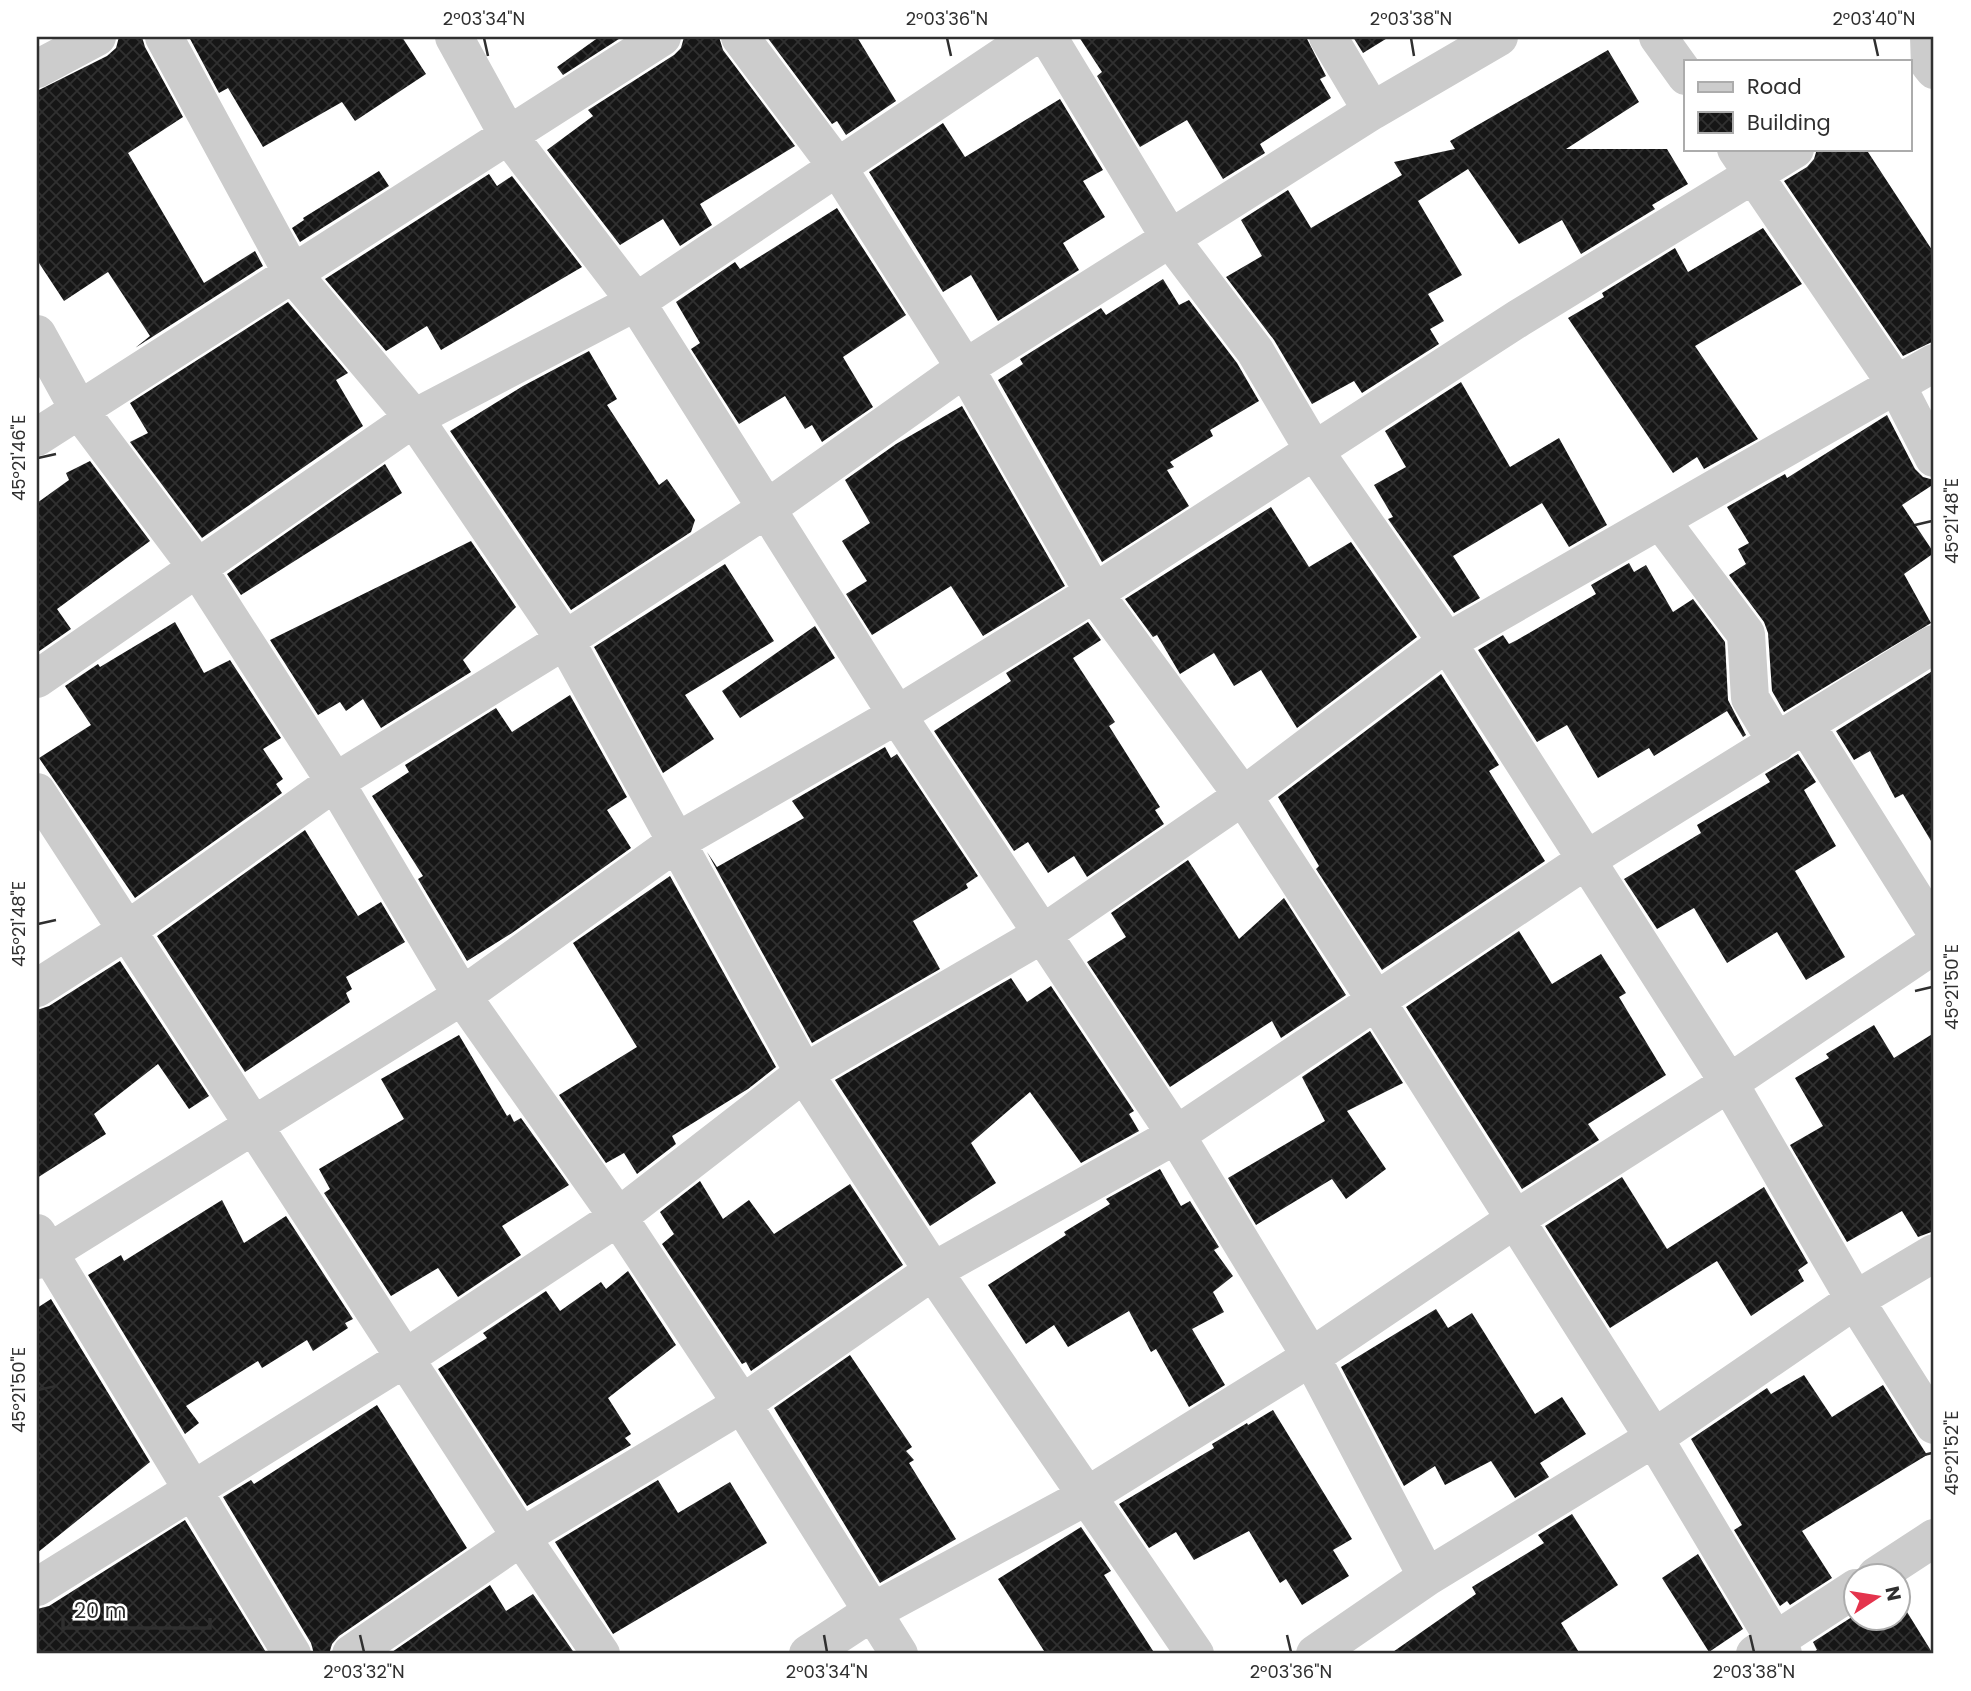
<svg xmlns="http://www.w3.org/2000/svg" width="1971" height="1691" viewBox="0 0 1971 1691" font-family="Poppins,sans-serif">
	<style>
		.building { fill: url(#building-cross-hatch) }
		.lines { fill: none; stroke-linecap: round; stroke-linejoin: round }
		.minor { stroke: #ccc; stroke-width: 38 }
		.ticks { fill: none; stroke: #2f2f2f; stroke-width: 2.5 }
		.neatline { fill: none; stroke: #2f2f2f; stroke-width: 2.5 }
		.ticks-label { font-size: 18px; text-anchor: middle; fill: #2f2f2f }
	</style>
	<defs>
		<pattern id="building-cross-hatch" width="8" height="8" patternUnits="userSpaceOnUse" patternTransform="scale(1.75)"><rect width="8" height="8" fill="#161616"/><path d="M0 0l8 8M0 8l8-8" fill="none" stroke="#303030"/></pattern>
	</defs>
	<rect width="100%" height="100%" fill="#fff"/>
	<path class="building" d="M 119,37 L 142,37 L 145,47 L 183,117 L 128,153 L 204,283 L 255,251 L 263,266 L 135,348 L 150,336 L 108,272 L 64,301 L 37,260 L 37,91 L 107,56 L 116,48 Z
		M 189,37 L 402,37 L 426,74 L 355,121 L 342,102 L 263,147 L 228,88 L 219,93 Z
		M 599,37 L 622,37 L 563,75 L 557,67 Z
		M 684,37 L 719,37 L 723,50 L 795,146 L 700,204 L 712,225 L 680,246 L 663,219 L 620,245 L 547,150 L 593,116 L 588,110 L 674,55 L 681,48 Z
		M 767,37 L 857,37 L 896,101 L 846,135 L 837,121 L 832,124 Z
		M 1079,37 L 1306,37 L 1326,76 L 1320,79 L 1331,98 L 1260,144 L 1265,153 L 1223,179 L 1187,120 L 1140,147 L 1097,76 L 1102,72 Z
		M 1353,37 L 1389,37 L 1363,53 Z
		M 1608,50 L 1639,102 L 1566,149 L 1667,149 L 1688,184 L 1652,205 L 1655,209 L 1581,254 L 1562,220 L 1519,244 L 1468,169 L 1418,201 L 1462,275 L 1428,294 L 1444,321 L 1430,329 L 1439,344 L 1362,393 L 1354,381 L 1312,404 L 1274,340 L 1226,277 L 1262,256 L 1241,220 L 1288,190 L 1311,228 L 1402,175 L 1394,162 L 1455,149 L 1450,141 Z
		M 1060,99 L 1103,170 L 1083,181 L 1105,217 L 1063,243 L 1079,270 L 998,321 L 971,275 L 943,292 L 869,172 L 943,123 L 965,157 Z
		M 1817,149 L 1866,149 L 1934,253 L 1934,341 L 1903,356 L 1784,181 L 1807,167 L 1814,159 Z
		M 379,171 L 389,186 L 300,242 L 292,228 L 304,220 L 303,218 Z
		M 489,174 L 497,186 L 512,176 L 582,267 L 441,350 L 427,326 L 386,351 L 325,279 Z
		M 837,208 L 906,315 L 843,357 L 873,407 L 822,442 L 812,425 L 805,429 L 785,396 L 739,424 L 691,349 L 700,343 L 676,302 L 735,262 L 740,269 Z
		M 1763,228 L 1802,284 L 1695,346 L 1758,439 L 1704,469 L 1697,457 L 1673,473 L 1568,318 L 1604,297 L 1602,293 L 1675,248 L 1688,272 Z
		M 1163,279 L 1179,305 L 1189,300 L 1237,363 L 1259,401 L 1210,430 L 1213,436 L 1170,462 L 1174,467 L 1167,470 L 1189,506 L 1102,562 L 998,380 L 1023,364 L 1020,359 L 1101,308 L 1106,315 Z
		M 288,302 L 348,373 L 336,380 L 363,426 L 202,538 L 130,442 L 148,433 L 130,403 Z
		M 589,351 L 617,399 L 607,405 L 659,485 L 667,479 L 695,520 L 691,532 L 571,610 L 450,431 L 523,386 Z
		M 1461,382 L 1510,467 L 1559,438 L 1607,525 L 1569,547 L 1542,503 L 1453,556 L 1480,598 L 1454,613 L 1388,519 L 1393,517 L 1374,485 L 1406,467 L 1385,431 Z
		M 962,406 L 1065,586 L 983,636 L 951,586 L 872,635 L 846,594 L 867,581 L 842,541 L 870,523 L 845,480 L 896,444 Z
		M 1887,415 L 1915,469 L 1923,477 L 1934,480 L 1934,484 L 1902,505 L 1934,553 L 1904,574 L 1931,623 L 1784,712 L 1772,691 L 1768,633 L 1764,622 L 1729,575 L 1746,564 L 1738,549 L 1749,543 L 1727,507 L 1785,474 L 1787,478 Z
		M 90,461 L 150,541 L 57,609 L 71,629 L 38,652 L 37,503 L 69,480 L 66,473 Z
		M 385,464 L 402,493 L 241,595 L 227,574 Z
		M 1271,507 L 1309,567 L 1351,542 L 1417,637 L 1297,728 L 1261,670 L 1234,686 L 1214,653 L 1180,674 L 1157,635 L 1153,637 L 1125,599 Z
		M 471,541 L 516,607 L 463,660 L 471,672 L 381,728 L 363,699 L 346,711 L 340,702 L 318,715 L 270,640 Z
		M 1629,563 L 1634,572 L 1646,565 L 1673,612 L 1693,599 L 1725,642 L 1728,700 L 1746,735 L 1743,737 L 1727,711 L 1654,756 L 1649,748 L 1598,778 L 1567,725 L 1537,742 L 1478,650 L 1503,635 L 1509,644 L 1517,640 L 1596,594 L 1591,585 Z
		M 725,564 L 774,641 L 685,695 L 714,739 L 663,773 L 594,647 Z
		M 175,622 L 204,673 L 230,660 L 281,738 L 263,749 L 283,779 L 276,784 L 282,793 L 135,898 L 39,758 L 91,725 L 65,686 L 98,664 L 100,667 Z
		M 1088,622 L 1101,640 L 1073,658 L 1115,722 L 1109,726 L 1160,807 L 1155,810 L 1164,824 L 1087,877 L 1074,856 L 1048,873 L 1028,842 L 1014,851 L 934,731 L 1011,681 L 1006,673 Z
		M 815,626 L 835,658 L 740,718 L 722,691 Z
		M 1934,670 L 1934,846 L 1903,794 L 1895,798 L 1870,751 L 1854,760 L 1836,731 Z
		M 1441,674 L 1499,765 L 1489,771 L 1545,861 L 1382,970 L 1316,869 L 1319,866 L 1278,797 Z
		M 570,695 L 627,797 L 607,810 L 631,848 L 512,933 L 467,961 L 418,879 L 423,876 L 372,796 L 409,772 L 405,765 L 496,708 L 512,732 Z
		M 885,747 L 891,758 L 897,754 L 978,876 L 966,884 L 968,888 L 913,921 L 940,969 L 812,1043 L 707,852 L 717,867 L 804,818 L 792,801 Z
		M 1798,754 L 1816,782 L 1804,790 L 1836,846 L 1795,871 L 1845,957 L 1806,980 L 1777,932 L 1727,963 L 1694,908 L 1657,929 L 1624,879 L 1701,833 L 1697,825 L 1770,782 L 1765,774 Z
		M 305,830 L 358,916 L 381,902 L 405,942 L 346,977 L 352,989 L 346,993 L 350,1002 L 245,1072 L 157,936 Z
		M 1188,860 L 1239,939 L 1284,898 L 1346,995 L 1281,1038 L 1272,1021 L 1170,1087 L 1087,962 L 1126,937 L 1111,913 Z
		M 670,876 L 776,1067 L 748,1089 L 672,1136 L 676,1144 L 637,1174 L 624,1153 L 606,1163 L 559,1095 L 637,1047 L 573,943 Z
		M 1519,931 L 1552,984 L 1601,954 L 1626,993 L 1619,997 L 1666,1075 L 1588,1124 L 1599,1140 L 1522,1189 L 1406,1007 Z
		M 120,961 L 209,1096 L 189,1109 L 158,1064 L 94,1114 L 106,1134 L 37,1178 L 37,1010 L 49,1006 Z
		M 1011,978 L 1027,1002 L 1051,986 L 1134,1111 L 1129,1114 L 1139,1131 L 1081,1163 L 1030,1092 L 971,1143 L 996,1183 L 930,1226 L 835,1080 Z
		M 1874,1025 L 1894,1058 L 1934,1033 L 1934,1231 L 1918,1237 L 1902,1211 L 1847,1242 L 1790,1145 L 1823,1126 L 1795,1078 L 1829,1058 L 1826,1054 Z
		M 1370,1031 L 1403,1083 L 1347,1111 L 1386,1169 L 1346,1199 L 1332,1179 L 1256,1225 L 1228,1178 L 1325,1121 L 1302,1077 Z
		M 459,1035 L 507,1116 L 510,1114 L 514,1122 L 521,1118 L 569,1185 L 502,1226 L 521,1255 L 458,1297 L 438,1268 L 391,1296 L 324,1193 L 330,1189 L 319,1169 L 404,1119 L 381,1079 Z
		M 1160,1169 L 1181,1206 L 1190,1201 L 1219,1247 L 1214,1250 L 1233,1276 L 1213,1292 L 1224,1312 L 1192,1329 L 1225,1385 L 1189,1407 L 1156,1349 L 1151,1352 L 1129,1311 L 1068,1347 L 1054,1325 L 1026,1344 L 988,1285 L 1066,1235 L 1064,1232 L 1110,1204 L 1106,1199 Z
		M 1622,1177 L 1667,1249 L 1764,1187 L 1808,1263 L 1798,1270 L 1804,1281 L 1751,1316 L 1717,1261 L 1610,1328 L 1545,1226 Z
		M 700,1181 L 723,1219 L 749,1200 L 774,1234 L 850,1184 L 903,1265 L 751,1371 L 746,1362 L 742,1364 L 662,1244 L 674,1234 L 660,1212 Z
		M 222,1200 L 244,1243 L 286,1216 L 353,1319 L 345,1323 L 348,1328 L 313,1351 L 307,1340 L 262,1368 L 258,1361 L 186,1406 L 199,1423 L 185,1434 L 88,1275 L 121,1255 L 124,1261 Z
		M 628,1271 L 676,1345 L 608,1398 L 631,1434 L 625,1438 L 631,1445 L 527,1506 L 438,1369 L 487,1338 L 483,1333 L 546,1291 L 560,1311 L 601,1282 L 606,1289 Z
		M 51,1299 L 150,1462 L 37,1553 L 37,1308 Z
		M 1436,1309 L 1448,1328 L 1472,1313 L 1535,1414 L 1562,1397 L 1586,1434 L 1540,1463 L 1549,1477 L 1515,1498 L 1491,1461 L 1445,1485 L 1435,1466 L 1404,1486 L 1341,1367 Z
		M 850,1355 L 912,1447 L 906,1451 L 914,1460 L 909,1463 L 956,1539 L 880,1583 L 774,1408 Z
		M 1804,1375 L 1832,1417 L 1883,1385 L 1927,1455 L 1802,1531 L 1832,1578 L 1790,1605 L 1787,1601 L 1780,1606 L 1734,1530 L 1742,1525 L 1691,1439 L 1767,1388 L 1771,1394 Z
		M 377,1405 L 467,1548 L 339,1636 L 332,1644 L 329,1654 L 314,1654 L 311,1643 L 223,1497 L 251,1480 L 254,1484 Z
		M 1273,1410 L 1352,1539 L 1333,1550 L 1349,1576 L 1302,1605 L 1286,1579 L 1280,1583 L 1249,1531 L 1194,1560 L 1176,1532 L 1149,1548 L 1119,1504 L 1214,1448 L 1212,1444 L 1247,1423 L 1248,1425 Z
		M 658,1480 L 678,1513 L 730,1482 L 767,1543 L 613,1634 L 555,1542 Z
		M 1572,1514 L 1618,1585 L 1561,1623 L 1580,1654 L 1390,1654 L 1476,1594 L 1472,1587 L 1544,1543 L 1538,1535 Z
		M 185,1520 L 267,1654 L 37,1654 L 37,1609 L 49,1606 Z
		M 1081,1527 L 1111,1571 L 1104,1575 L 1155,1654 L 1046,1654 L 998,1579 Z
		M 1698,1554 L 1743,1629 L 1709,1652 L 1662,1578 Z
		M 490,1585 L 506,1611 L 533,1594 L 575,1654 L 389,1654 Z
		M 1899,1599 L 1933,1654 L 1811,1654 L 1817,1650 L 1813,1642 L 1855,1615 L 1861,1623 L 1870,1618 L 1898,1618 Z"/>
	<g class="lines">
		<path class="minor" d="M 164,37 L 292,273 L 414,418 L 565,640 L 804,1073 L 933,1271 L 1195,1654
			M 454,37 L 508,135 L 636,302 L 897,715 L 1176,1135 L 1311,1357 L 1427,1577
			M 740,37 L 836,165 L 965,368 L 1094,593 L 1243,796 L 1377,1002 L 1654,1438 L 1783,1654
			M 1048,37 L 1171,240 L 1255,351 L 1313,449 L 1447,642 L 1729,1083 L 1855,1300 L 1934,1425
			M 1328,37 L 1372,111
			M 1658,37 L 1686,76
			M 1929,37 L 1930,65 L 1934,70
			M 37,69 L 97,37
			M 1736,149 L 1896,384 L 1934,458
			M 37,334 L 79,410 L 196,566 L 335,782 L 462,996 L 618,1217 L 742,1404 L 899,1654
			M 37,437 L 662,37
			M 1661,521 L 1746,634 L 1750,698 L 1777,743
			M 37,679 L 414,418 L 636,302 L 1032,37
			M 1806,725 L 1934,929
			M 37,792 L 521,1537 L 601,1654
			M 37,988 L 126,931 L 335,782 L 565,640 L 769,507 L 965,368 L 1372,111 L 1499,37
			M 37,1233 L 292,1654
			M 37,1260 L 462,996 L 678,841 L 897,715 L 1094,593 L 1519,318 L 1795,149
			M 1876,1576 L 1934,1538
			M 37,1587 L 405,1358 L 618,1217 L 804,1073 L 1041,935 L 1243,796 L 1447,642 L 1934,363
			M 351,1654 L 521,1537 L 742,1404 L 933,1271 L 1176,1135 L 1586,860 L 1934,644
			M 808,1654 L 872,1612 L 1087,1496 L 1311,1357 L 1514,1220 L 1729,1083 L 1934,945
			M 1315,1654 L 1427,1577 L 1654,1438 L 1855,1300 L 1934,1253
			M 1755,1654 L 1856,1588"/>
	</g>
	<path class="ticks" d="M 484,38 L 488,56M 947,38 L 951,56M 1411,38 L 1414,56M 1874,38 L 1878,56M 38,458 L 56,454M 1915,525 L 1932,521M 38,924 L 56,920M 1915,991 L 1932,987M 38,1390 L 56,1386M 1915,1457 L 1932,1453M 360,1635 L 364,1652M 824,1635 L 827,1652M 1287,1635 L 1291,1652M 1750,1635 L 1754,1652"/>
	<rect width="1971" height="1691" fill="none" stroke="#ffffff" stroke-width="77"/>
	<rect x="1684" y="60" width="228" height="91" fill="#ffffff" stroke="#acacac" stroke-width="2"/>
	<rect x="1698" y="82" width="35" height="10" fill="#cccccc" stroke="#acacac" stroke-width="2"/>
	<text x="1747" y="94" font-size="21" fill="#2f2f2f">Road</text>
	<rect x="1698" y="112" width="35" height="21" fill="url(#building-cross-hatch)" stroke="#acacac" stroke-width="2"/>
	<text x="1747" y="130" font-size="21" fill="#2f2f2f">Building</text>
	<g transform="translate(1877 1597) rotate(78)"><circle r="33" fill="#ffffff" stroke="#acacac" stroke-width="2"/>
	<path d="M0-5L12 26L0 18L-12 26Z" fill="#e4344d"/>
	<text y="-10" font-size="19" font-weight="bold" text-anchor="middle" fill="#2f2f2f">N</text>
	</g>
	<path d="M63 1618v10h147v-10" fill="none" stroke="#2f2f2f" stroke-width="3.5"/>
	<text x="74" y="1618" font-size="21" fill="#2f2f2f" stroke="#ffffff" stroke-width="5" paint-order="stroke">20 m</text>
	<rect x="38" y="38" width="1894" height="1614" class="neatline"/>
	<g class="ticks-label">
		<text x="484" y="25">2°03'34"N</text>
		<text x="947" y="25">2°03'36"N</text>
		<text x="1411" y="25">2°03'38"N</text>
		<text x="1874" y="25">2°03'40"N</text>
		<text transform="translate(19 458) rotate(-90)" y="6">45°21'46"E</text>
		<text transform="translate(1952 521) rotate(-90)" y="6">45°21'48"E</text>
		<text transform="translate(19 924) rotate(-90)" y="6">45°21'48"E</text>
		<text transform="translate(1952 987) rotate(-90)" y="6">45°21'50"E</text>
		<text transform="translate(19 1390) rotate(-90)" y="6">45°21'50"E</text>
		<text transform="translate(1952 1453) rotate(-90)" y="6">45°21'52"E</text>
		<text x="364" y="1678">2°03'32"N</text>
		<text x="827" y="1678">2°03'34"N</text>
		<text x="1291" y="1678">2°03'36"N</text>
		<text x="1754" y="1678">2°03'38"N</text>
	</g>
</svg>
